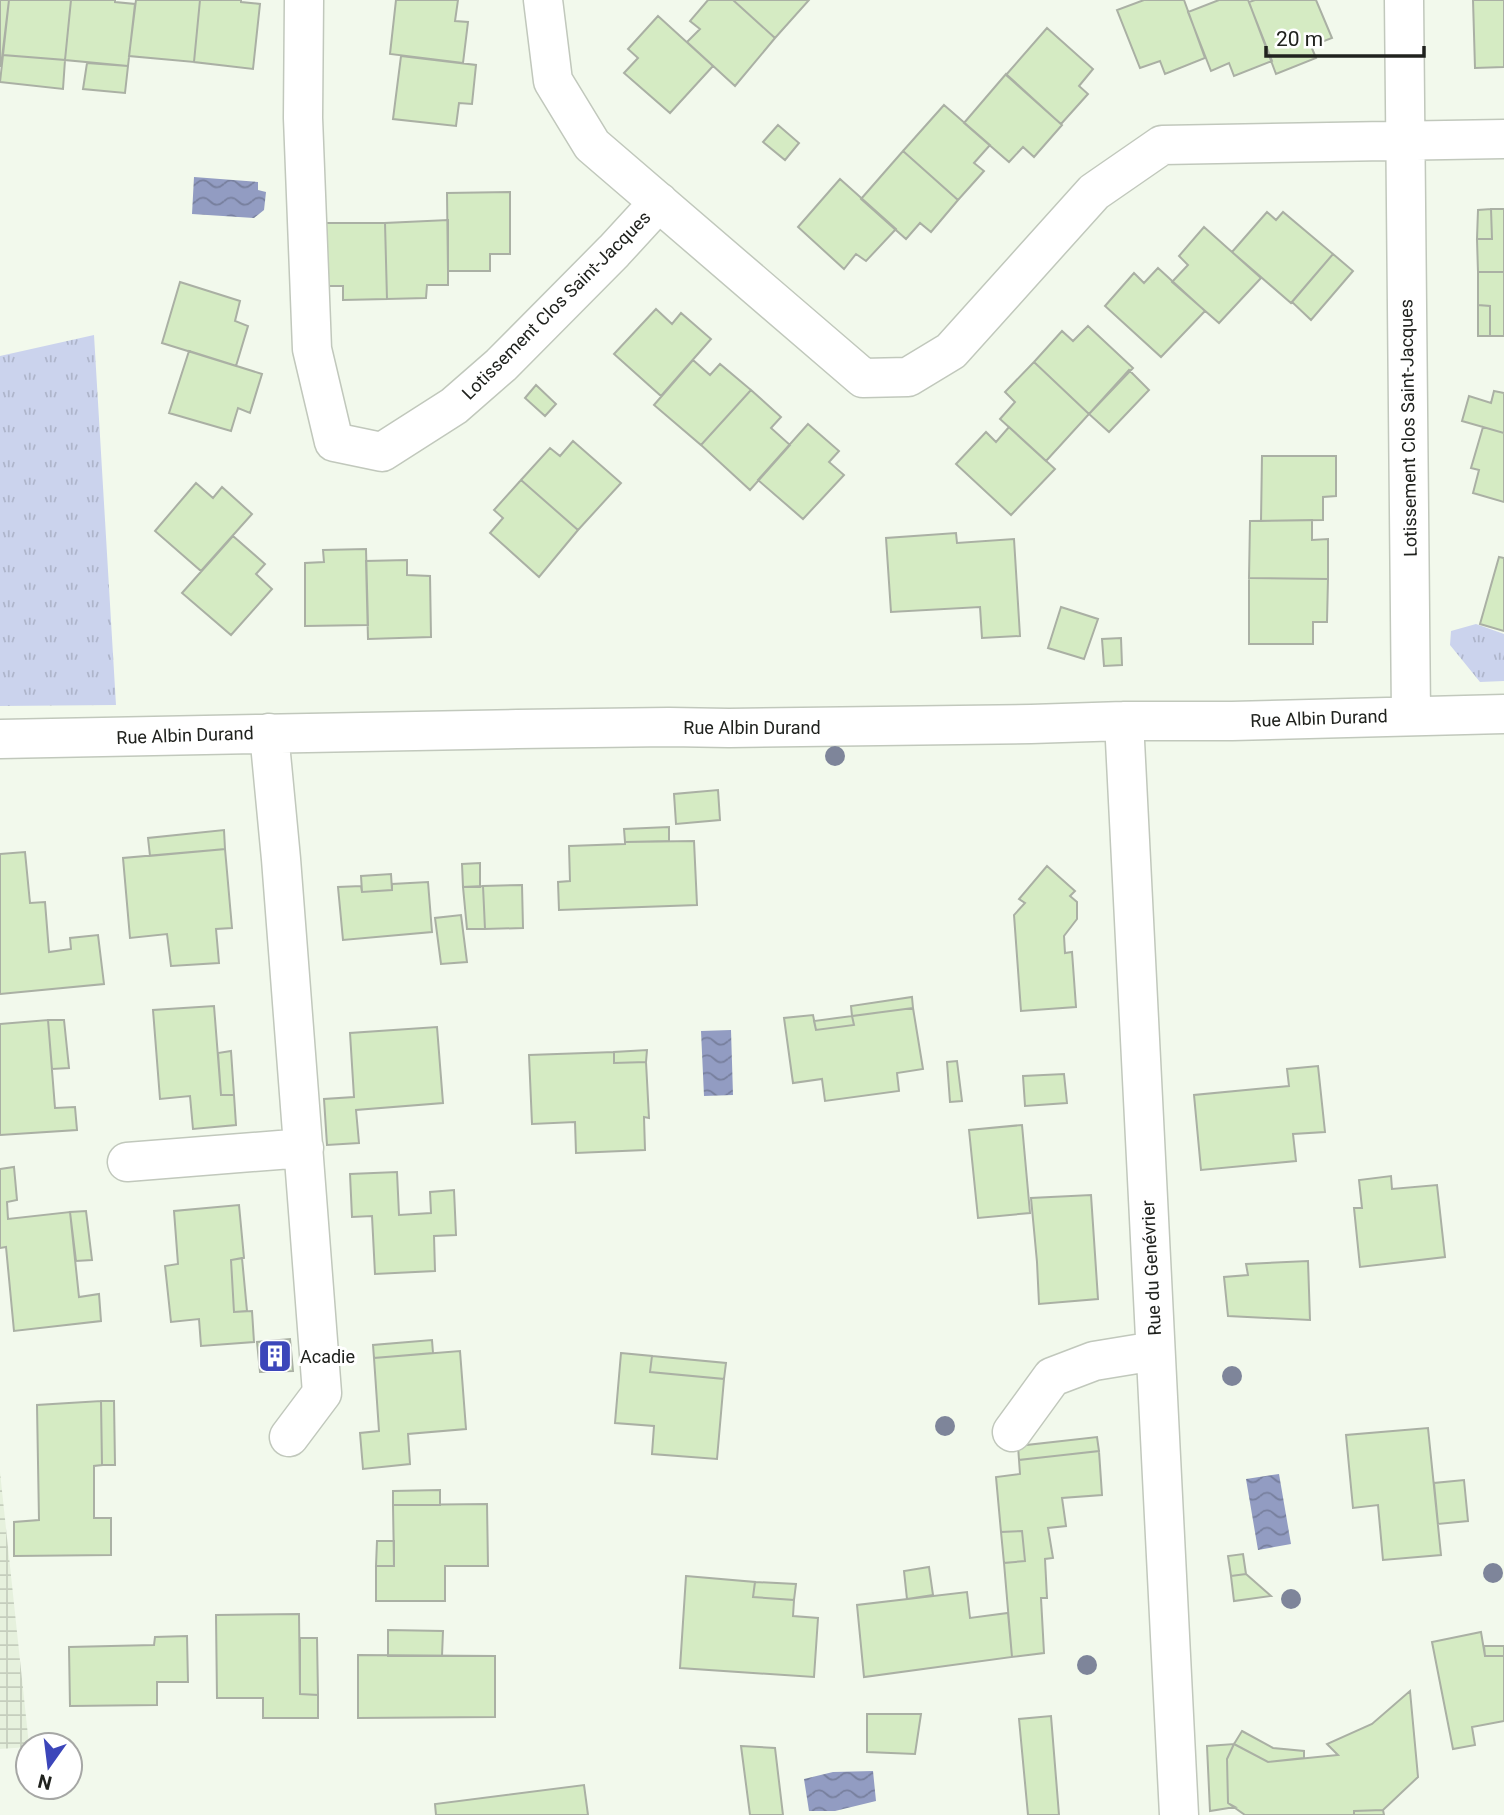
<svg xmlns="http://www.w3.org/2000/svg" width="1504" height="1815" viewBox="0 0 1504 1815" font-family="Roboto,sans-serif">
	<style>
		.industrial { fill: url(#industrial-grid) }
		.grass { fill: url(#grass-tufts) }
		.water { fill: url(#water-waves) }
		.building { fill: #d5ebc3; stroke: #aab0a4; stroke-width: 2 }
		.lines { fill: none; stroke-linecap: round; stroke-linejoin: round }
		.minor-casing { stroke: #c1c8bc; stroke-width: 41 }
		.minor { stroke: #fff; stroke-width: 38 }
		.tree { fill: #7e859a }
		.labels { text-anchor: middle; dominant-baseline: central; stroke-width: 6; stroke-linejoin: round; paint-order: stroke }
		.street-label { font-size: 18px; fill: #20221e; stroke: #fff }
		.poi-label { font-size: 18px; fill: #20221e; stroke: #fff; text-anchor: start }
	</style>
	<defs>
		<pattern id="industrial-grid" width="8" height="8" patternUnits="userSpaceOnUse" patternTransform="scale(1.75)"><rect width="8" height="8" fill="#e6f1dd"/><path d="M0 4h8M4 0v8" fill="none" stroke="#c5cebd"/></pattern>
		<pattern id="grass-tufts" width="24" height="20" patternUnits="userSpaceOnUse" patternTransform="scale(1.75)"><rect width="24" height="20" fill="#cbd3ed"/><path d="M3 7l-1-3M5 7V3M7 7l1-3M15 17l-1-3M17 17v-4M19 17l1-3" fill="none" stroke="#aeb5cb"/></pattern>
		<pattern id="water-waves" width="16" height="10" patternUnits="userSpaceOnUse" patternTransform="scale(1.75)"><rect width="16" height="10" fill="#929cc2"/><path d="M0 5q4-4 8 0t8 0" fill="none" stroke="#777f9d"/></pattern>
	</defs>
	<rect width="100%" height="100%" fill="#f2f9ec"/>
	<path class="industrial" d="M 0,1472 L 29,1745 L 28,1747 L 0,1749 Z"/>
	<path class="grass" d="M 94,335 L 116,705 L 0,706 L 0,356 Z
		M 1476,624 L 1504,634 L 1504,681 L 1480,682 L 1450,645 L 1451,631 Z"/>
	<path class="water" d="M 194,177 L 258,182 L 258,190 L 266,192 L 264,210 L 254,218 L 192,214 Z
		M 731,1030 L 733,1095 L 704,1096 L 701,1031 Z
		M 1279,1474 L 1291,1544 L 1258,1550 L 1246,1479 Z
		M 873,1771 L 876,1801 L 835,1811 L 809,1811 L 804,1779 L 833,1772 Z"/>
	<path class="building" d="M 0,0 L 9,0 L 1,66 L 0,66 Z
		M 9,0 L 71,0 L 65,60 L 3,55 Z
		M 71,0 L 115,0 L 115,2 L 135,4 L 128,66 L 65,60 Z
		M 136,0 L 200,0 L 194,62 L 129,56 Z
		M 200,0 L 241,0 L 241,2 L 260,4 L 253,69 L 194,62 Z
		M 396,0 L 458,0 L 455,21 L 468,22 L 463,63 L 390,54 Z
		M 708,0 L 733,0 L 775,38 L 735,86 L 687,42 L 700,29 L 690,21 Z
		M 733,0 L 809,0 L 775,38 Z
		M 1144,0 L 1184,0 L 1205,58 L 1165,74 L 1160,61 L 1140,68 L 1117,10 Z
		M 1219,0 L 1248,0 L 1272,61 L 1234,76 L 1229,63 L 1211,71 L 1188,12 Z
		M 1255,0 L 1316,0 L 1332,38 L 1311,46 L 1316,58 L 1276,74 L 1249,2 Z
		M 1473,0 L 1504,0 L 1504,67 L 1475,68 Z
		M 658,16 L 713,66 L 670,113 L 624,73 L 638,58 L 628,49 Z
		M 1047,28 L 1093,69 L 1079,86 L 1088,94 L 1061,124 L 1006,75 Z
		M 3,55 L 65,60 L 63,89 L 0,82 Z
		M 401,56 L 476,65 L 472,104 L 459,103 L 456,126 L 393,119 Z
		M 87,63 L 128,66 L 125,93 L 83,89 Z
		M 1006,74 L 1062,125 L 1034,157 L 1023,147 L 1009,162 L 964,123 Z
		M 944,105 L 990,145 L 974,163 L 984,171 L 958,200 L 903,151 Z
		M 778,125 L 799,143 L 785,160 L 763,142 Z
		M 903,151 L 958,200 L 931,232 L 920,223 L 906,239 L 861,199 Z
		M 840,179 L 896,229 L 866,261 L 856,254 L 844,269 L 798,227 Z
		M 510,192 L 510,254 L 490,254 L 490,271 L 448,271 L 447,193 Z
		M 1491,209 L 1492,239 L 1477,239 L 1478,210 Z
		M 1491,209 L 1504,209 L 1504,272 L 1478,272 L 1477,239 L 1492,239 Z
		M 1267,212 L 1276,220 L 1283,212 L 1333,254 L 1291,303 L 1232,252 Z
		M 448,220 L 448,285 L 427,285 L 426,298 L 387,299 L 385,223 Z
		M 322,223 L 385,223 L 387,299 L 343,300 L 343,286 L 323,286 Z
		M 1204,227 L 1261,278 L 1219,323 L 1172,282 L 1188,265 L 1179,256 Z
		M 1333,254 L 1353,271 L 1311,320 L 1292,302 Z
		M 1158,268 L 1205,311 L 1161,357 L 1105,306 L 1134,273 L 1144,283 Z
		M 1478,272 L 1504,272 L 1504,336 L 1490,336 L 1490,306 L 1478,305 Z
		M 180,282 L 240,301 L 235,321 L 248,326 L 236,366 L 162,343 Z
		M 1478,305 L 1490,306 L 1490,336 L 1478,336 Z
		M 656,309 L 672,324 L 681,313 L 711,339 L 661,396 L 614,354 Z
		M 1088,326 L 1133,368 L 1089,414 L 1034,362 L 1062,331 L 1073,341 Z
		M 189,351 L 262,374 L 250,413 L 238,408 L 231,431 L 169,413 Z
		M 693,360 L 710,375 L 720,364 L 751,390 L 701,445 L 654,405 Z
		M 1034,362 L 1089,414 L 1046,461 L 1000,419 L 1015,402 L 1005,392 Z
		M 1129,370 L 1149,390 L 1109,432 L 1089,414 Z
		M 536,385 L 556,404 L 545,416 L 525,398 Z
		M 751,390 L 781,417 L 771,428 L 790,445 L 750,490 L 701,445 Z
		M 1494,391 L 1504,393 L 1504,433 L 1462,421 L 1469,396 L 1491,403 Z
		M 808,424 L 839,451 L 829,462 L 844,475 L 803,519 L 758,480 Z
		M 1009,427 L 1055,469 L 1011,515 L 956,464 L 986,432 L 996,442 Z
		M 1483,427 L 1504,433 L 1504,502 L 1473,493 L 1479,470 L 1471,468 Z
		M 573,441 L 621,483 L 578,530 L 521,480 L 550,448 L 560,456 Z
		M 1262,456 L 1336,456 L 1336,496 L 1323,497 L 1323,520 L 1261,521 Z
		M 521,480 L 578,530 L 539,577 L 490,533 L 503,518 L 494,510 Z
		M 196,483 L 213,498 L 222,487 L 252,514 L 201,571 L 155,531 Z
		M 1312,520 L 1312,540 L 1328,539 L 1328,579 L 1249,578 L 1250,521 Z
		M 956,533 L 957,543 L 1014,539 L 1020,636 L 982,638 L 980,607 L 891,612 L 886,538 Z
		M 233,536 L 265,564 L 256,574 L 272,589 L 231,635 L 182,593 Z
		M 366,549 L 368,625 L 305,626 L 305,563 L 324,562 L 323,550 Z
		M 1499,557 L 1504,558 L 1504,631 L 1480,624 Z
		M 407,560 L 407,575 L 430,576 L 431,637 L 368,639 L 366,561 Z
		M 1249,578 L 1328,579 L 1327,622 L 1313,622 L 1313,644 L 1249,644 Z
		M 1061,607 L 1098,619 L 1084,659 L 1048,648 Z
		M 1121,638 L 1122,665 L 1104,666 L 1102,639 Z
		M 718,790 L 720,820 L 676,824 L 674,794 Z
		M 669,827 L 669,841 L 625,842 L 624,829 Z
		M 224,830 L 225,849 L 150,856 L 148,838 Z
		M 694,841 L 697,905 L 559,910 L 558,882 L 570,881 L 569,846 L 625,844 L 625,842 Z
		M 225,849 L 232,928 L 216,929 L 219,963 L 171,966 L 167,934 L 130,938 L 123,858 Z
		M 25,852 L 30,903 L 45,902 L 49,952 L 71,949 L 70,938 L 98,935 L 104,984 L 0,994 L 0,854 Z
		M 480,863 L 480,887 L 463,887 L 462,864 Z
		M 1047,866 L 1075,891 L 1070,896 L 1077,902 L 1077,919 L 1064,936 L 1065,953 L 1072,952 L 1076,1007 L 1021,1011 L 1014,915 L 1025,903 L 1019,899 Z
		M 391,874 L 392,890 L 362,892 L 361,876 Z
		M 428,882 L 432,932 L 343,940 L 338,887 L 361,886 L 362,892 L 392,890 L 392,884 Z
		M 522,885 L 523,928 L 485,929 L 483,886 Z
		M 483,886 L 485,929 L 467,929 L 463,887 Z
		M 461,915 L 467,962 L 441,964 L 435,918 Z
		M 912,997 L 913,1008 L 852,1016 L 851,1006 Z
		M 214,1006 L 221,1095 L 234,1095 L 236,1125 L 193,1129 L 190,1096 L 160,1099 L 153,1010 Z
		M 913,1008 L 923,1069 L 897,1073 L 899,1091 L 825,1101 L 822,1079 L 793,1083 L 784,1018 L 813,1015 L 816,1030 L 854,1025 L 852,1016 Z
		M 852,1016 L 854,1025 L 816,1030 L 814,1021 Z
		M 48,1020 L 64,1020 L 69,1068 L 52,1069 Z
		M 48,1020 L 55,1108 L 75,1107 L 77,1130 L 0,1135 L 0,1024 Z
		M 437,1027 L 443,1103 L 356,1110 L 359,1143 L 327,1145 L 324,1099 L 354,1097 L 350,1033 Z
		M 647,1050 L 646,1062 L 614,1063 L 614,1052 Z
		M 231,1051 L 234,1095 L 221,1095 L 218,1053 Z
		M 614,1052 L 614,1063 L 646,1062 L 649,1118 L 644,1117 L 645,1150 L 576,1153 L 575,1122 L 532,1124 L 529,1055 Z
		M 957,1061 L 962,1101 L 950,1102 L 947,1062 Z
		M 1318,1066 L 1325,1132 L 1293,1134 L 1296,1161 L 1201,1170 L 1194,1095 L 1289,1086 L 1287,1069 Z
		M 1064,1074 L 1067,1103 L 1025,1106 L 1023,1076 Z
		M 1022,1125 L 1030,1213 L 978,1218 L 969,1130 Z
		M 14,1167 L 17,1200 L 7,1202 L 8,1219 L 70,1212 L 79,1297 L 99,1294 L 101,1321 L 14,1331 L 6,1247 L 0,1248 L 0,1169 Z
		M 397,1172 L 399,1215 L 431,1213 L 430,1192 L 454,1190 L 456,1235 L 434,1236 L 435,1271 L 375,1274 L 372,1216 L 352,1217 L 350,1174 Z
		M 1391,1176 L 1392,1189 L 1437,1185 L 1445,1257 L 1360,1267 L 1354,1208 L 1362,1208 L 1359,1180 Z
		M 1091,1195 L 1098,1299 L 1039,1304 L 1037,1262 L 1031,1198 Z
		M 239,1205 L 244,1258 L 231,1260 L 234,1312 L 252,1311 L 254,1342 L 201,1346 L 199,1319 L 171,1322 L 165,1266 L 178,1264 L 174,1211 Z
		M 86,1211 L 92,1260 L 76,1261 L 70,1212 Z
		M 242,1258 L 247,1311 L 234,1312 L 231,1260 Z
		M 1308,1261 L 1310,1320 L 1228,1316 L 1224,1277 L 1248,1275 L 1246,1264 Z
		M 290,1339 L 293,1371 L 260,1372 L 257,1342 Z
		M 432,1340 L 433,1353 L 374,1358 L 373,1345 Z
		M 460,1351 L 466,1429 L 408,1434 L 410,1464 L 363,1469 L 360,1433 L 379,1431 L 374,1358 Z
		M 621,1353 L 652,1356 L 650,1372 L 724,1379 L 717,1459 L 652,1454 L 654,1426 L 615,1423 Z
		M 652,1356 L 726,1363 L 724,1379 L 650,1372 Z
		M 101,1401 L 102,1465 L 94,1466 L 94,1518 L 111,1518 L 111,1555 L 14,1556 L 14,1522 L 39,1520 L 37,1405 Z
		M 101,1401 L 114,1401 L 115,1465 L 102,1465 Z
		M 1428,1428 L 1441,1555 L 1383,1560 L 1378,1505 L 1353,1508 L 1346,1435 Z
		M 1097,1437 L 1099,1451 L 1019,1460 L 1018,1446 Z
		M 1099,1451 L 1102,1495 L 1062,1498 L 1066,1526 L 1048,1528 L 1053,1558 L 1045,1559 L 1047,1598 L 1041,1598 L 1044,1653 L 1012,1657 L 1004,1563 L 1025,1561 L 1022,1531 L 1001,1532 L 996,1477 L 1020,1474 L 1019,1460 Z
		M 1464,1480 L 1468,1521 L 1438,1524 L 1434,1483 Z
		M 440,1490 L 440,1505 L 393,1505 L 393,1491 Z
		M 487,1504 L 488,1566 L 445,1566 L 445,1601 L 376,1601 L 376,1566 L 394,1566 L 393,1505 Z
		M 1022,1531 L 1025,1561 L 1004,1563 L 1001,1532 Z
		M 377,1541 L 394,1541 L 394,1566 L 376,1566 Z
		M 1243,1554 L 1246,1574 L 1231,1576 L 1228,1556 Z
		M 929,1567 L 933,1595 L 907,1599 L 904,1571 Z
		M 1246,1574 L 1271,1596 L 1234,1601 L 1231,1576 Z
		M 686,1576 L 755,1582 L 753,1597 L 794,1600 L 793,1616 L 818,1618 L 814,1677 L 680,1668 Z
		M 755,1582 L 796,1584 L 794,1600 L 753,1597 Z
		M 967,1592 L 970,1618 L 1008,1613 L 1012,1657 L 864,1677 L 857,1605 Z
		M 299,1614 L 300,1694 L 318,1695 L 318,1718 L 263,1718 L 263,1698 L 217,1698 L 216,1615 Z
		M 388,1630 L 443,1631 L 442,1656 L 388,1656 Z
		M 1481,1632 L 1485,1656 L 1504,1656 L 1504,1721 L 1472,1727 L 1475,1745 L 1453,1749 L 1432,1642 Z
		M 187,1636 L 188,1682 L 157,1682 L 157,1705 L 70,1706 L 69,1647 L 154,1645 L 155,1637 Z
		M 300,1638 L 317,1638 L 318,1695 L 300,1694 Z
		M 1484,1646 L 1504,1646 L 1504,1656 L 1485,1656 Z
		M 358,1655 L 495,1656 L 495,1717 L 358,1718 Z
		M 1410,1691 L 1418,1777 L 1383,1810 L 1354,1811 L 1354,1815 L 1245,1815 L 1228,1803 L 1227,1759 L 1234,1744 L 1268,1762 L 1338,1755 L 1327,1744 L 1372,1724 Z
		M 867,1714 L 921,1714 L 915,1754 L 867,1752 Z
		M 1051,1716 L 1059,1815 L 1028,1815 L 1019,1719 Z
		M 1242,1731 L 1273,1748 L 1304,1751 L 1304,1758 L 1268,1762 L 1234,1744 Z
		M 1234,1744 L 1227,1759 L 1228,1803 L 1235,1807 L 1210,1811 L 1207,1746 Z
		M 741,1746 L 775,1748 L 783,1815 L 750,1815 Z
		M 584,1785 L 588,1815 L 436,1815 L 435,1804 Z
		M 1383,1810 L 1384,1815 L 1354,1815 L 1354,1811 Z"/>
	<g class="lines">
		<g class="minor-casing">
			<path id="minor" d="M 304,0 L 303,118 L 312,349 L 334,442 L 382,452 L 454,406 L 501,365 L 614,251 L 659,202
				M 543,0 L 553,81 L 592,145 L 863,378 L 908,377 L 951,351 L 1094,192 L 1162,145 L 1504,139
				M 1404,0 L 1411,715
				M 1124,721 L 1179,1815
				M 269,733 L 281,859 L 322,1393 L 289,1437
				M 0,739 L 517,729 L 669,727 L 729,728 L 1031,724 L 1124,721 L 1232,721 L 1504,714
				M 127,1162 L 304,1148
				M 1012,1432 L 1052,1377 L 1094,1361 L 1155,1351"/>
		</g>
		<use href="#minor" class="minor"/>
	</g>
	<g class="tree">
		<circle cx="835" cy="756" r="10"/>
		<circle cx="1232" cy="1376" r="10"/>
		<circle cx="945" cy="1426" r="10"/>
		<circle cx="1493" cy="1573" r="10"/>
		<circle cx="1291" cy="1599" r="10"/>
		<circle cx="1087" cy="1665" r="10"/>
	</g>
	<defs>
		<g id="building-square" transform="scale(1.75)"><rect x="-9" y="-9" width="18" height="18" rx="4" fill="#3c46ba" stroke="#fff"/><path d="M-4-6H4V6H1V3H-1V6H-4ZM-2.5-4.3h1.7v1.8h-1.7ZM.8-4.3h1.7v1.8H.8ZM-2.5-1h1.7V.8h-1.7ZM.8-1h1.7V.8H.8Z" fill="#fff"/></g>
	</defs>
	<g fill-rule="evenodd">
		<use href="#building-square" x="275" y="1356"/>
	</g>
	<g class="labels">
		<g class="street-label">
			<text transform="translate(556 305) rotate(-45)">Lotissement Clos Saint-Jacques</text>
			<text transform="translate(1408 428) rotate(-91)">Lotissement Clos Saint-Jacques</text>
			<text transform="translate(1319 718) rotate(-2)">Rue Albin Durand</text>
			<text x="752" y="727">Rue Albin Durand</text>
			<text transform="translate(185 735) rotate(-2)">Rue Albin Durand</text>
			<text transform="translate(1151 1268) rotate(-93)">Rue du Genévrier</text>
		</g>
		<g class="poi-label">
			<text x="300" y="1356">Acadie</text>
		</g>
	</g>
	<g transform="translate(49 1766) rotate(194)"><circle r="33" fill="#ffffff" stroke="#a6a7a5" stroke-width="2"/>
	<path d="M0-5L12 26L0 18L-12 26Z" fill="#3c46ba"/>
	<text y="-10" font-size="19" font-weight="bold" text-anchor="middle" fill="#20221e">N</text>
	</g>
	<path d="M1266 46v10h158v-10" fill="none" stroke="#20221e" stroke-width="3.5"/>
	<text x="1276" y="46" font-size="21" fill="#20221e" stroke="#ffffff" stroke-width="5" paint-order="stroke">20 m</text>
</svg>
